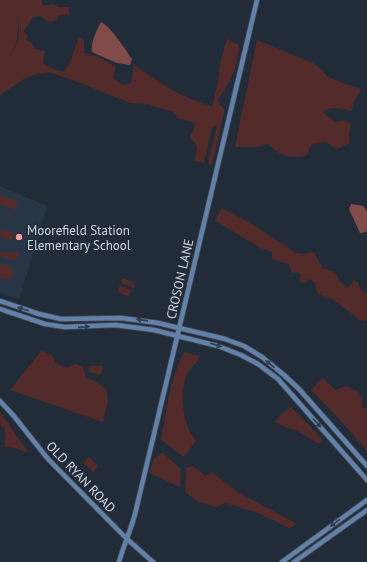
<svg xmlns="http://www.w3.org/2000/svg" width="367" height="562" viewBox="0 0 367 562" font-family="'PT Sans',sans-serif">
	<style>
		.built { fill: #273547 }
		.green { fill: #532a2a; fill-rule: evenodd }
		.water { fill: #814b4a }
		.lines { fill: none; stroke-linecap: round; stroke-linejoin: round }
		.secondary-casing { stroke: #424a55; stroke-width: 6 }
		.secondary { stroke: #6381a8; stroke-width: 4.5 }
		.oneway { fill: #2f3d4f }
		.poi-dot { fill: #f59b99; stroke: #222c39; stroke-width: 1.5 }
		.labels { text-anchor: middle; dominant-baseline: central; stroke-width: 3; stroke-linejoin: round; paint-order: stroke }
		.poi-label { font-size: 13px; fill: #cfd5de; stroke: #222c39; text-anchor: start }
		.street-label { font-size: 13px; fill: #cfd5de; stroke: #222c39 }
	</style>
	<rect width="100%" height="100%" fill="#222c39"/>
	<path class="built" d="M 0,186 L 47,206 L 19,299 L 0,293 Z"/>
	<path class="green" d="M 0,0 L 42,0 L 42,6 L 53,4 L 59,7 L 68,7 L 70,14 L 60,15 L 55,21 L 49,22 L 40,16 L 33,17 L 24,31 L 27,35 L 26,40 L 32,43 L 35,49 L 45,51 L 43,63 L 55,70 L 64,71 L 69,64 L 79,37 L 84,40 L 84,52 L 100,58 L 116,67 L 113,78 L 123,85 L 131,83 L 134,65 C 159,82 183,99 212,106 L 217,87 L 221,60 L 227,39 L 239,45 C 239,65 230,83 218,99 L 219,104 L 225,109 L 212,165 L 208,163 L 217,127 L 215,125 L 212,128 L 204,163 L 195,161 L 197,149 L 195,142 L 190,138 L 195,125 L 191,122 L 178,118 L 173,112 L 147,104 L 130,103 L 83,84 L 50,72 L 37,74 L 24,79 L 0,95 ZM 19,18 L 19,38 L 8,62 L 17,40 Z
		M 257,40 L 317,65 L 328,77 L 342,83 L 361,89 L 354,102 L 351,111 C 341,108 333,106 323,111 L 328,117 L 336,122 L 345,120 L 351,124 L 349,135 L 350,143 L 336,149 L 326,142 L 312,144 L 306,156 C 287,158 282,157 268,144 L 258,147 L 235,147 Z
		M 0,195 L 18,201 L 16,210 L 0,205 Z
		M 222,208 L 249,222 L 296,253 L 304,254 L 314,252 L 323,269 L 333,271 L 337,275 L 339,281 L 348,288 L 354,280 L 358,283 L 360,289 L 367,294 L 367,321 L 358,319 L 331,298 L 318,294 L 314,282 L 309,279 L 305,283 L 299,281 L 301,275 L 298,272 L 291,273 L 289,264 L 272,259 L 272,252 L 261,248 L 215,221 Z
		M 0,229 L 14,233 L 11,241 L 0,237 L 1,231 Z
		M 5,251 L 12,253 L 14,251 L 20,253 L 15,261 L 0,256 L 0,252 L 4,253 Z
		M 0,263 C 7,265 14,266 13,275 C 9,280 6,280 0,278 Z
		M 123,278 L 135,283 L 134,288 L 121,283 Z
		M 120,286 L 131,290 L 129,296 L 117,292 Z
		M 41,351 L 52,355 L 55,362 L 66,368 L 75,364 L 83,367 L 86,378 C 115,388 109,397 103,422 L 10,390 Z
		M 185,352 L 200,356 C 196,367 190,366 186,376 C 179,394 183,427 196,441 L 184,457 L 161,440 C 165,418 172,368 185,352 Z
		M 90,366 L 102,366 L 103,367 L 101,375 L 89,372 L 88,367 Z
		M 322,378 L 336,390 L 346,386 L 359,392 L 362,398 L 362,409 L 367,406 L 367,451 L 343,423 L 311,390 Z
		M 291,407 L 322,439 L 319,444 L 295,430 L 285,427 L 275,422 L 281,414 Z
		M 0,412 L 29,453 L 15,448 L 5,447 L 5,428 L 0,425 Z
		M 162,452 L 181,469 L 180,487 L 150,473 L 153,460 Z
		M 89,457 L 98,466 L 93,472 L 83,463 Z
		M 193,466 L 206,476 L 212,472 L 236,491 L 297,524 L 289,528 L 258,513 L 225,503 L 216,507 L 199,502 L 185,492 L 186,468 Z"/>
	<path class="water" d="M 101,22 C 110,26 126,50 132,59 L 130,65 L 117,63 L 92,52 C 90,43 97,30 101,22 Z
		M 351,204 L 363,206 L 367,211 L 367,231 L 362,233 L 360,233 L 349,209 Z"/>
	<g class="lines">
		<g class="secondary-casing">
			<path id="secondary" d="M 0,301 L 39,314 L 61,319 L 121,318 L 158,323 L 225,339 L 244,346 L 262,357 L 284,375 L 299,389 L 367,466
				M 0,309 L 45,324 L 65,327 L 116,325 L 154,330 L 218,346 L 241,355 L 258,364 L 278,379 L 367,480
				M 0,401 L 13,415 L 48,459 L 127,539 L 153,562
				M 119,562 C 124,544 132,528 136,510 L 257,0
				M 282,562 L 367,500
				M 294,562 L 367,510"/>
		</g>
		<use href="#secondary" class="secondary"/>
	</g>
	<defs><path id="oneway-solid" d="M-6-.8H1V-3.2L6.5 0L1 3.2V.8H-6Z"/></defs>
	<g class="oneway">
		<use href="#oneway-solid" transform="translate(23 309) rotate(-162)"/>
		<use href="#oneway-solid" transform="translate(142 320) rotate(-172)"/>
		<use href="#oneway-solid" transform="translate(84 327) rotate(-4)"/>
		<use href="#oneway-solid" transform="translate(216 345) rotate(16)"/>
		<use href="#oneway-solid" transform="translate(270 364) rotate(-141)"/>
		<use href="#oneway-solid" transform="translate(317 423) rotate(48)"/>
		<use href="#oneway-solid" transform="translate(335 523) rotate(144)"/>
	</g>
	<circle class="poi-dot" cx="19" cy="237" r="4"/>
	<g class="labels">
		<g class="poi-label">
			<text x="27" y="230">Moorefield Station<tspan x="27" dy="15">Elementary School</tspan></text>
		</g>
		<g class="street-label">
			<text transform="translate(180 279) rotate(-77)">CROSON LANE</text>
			<text transform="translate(81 477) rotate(46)">OLD RYAN ROAD</text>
		</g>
	</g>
</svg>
